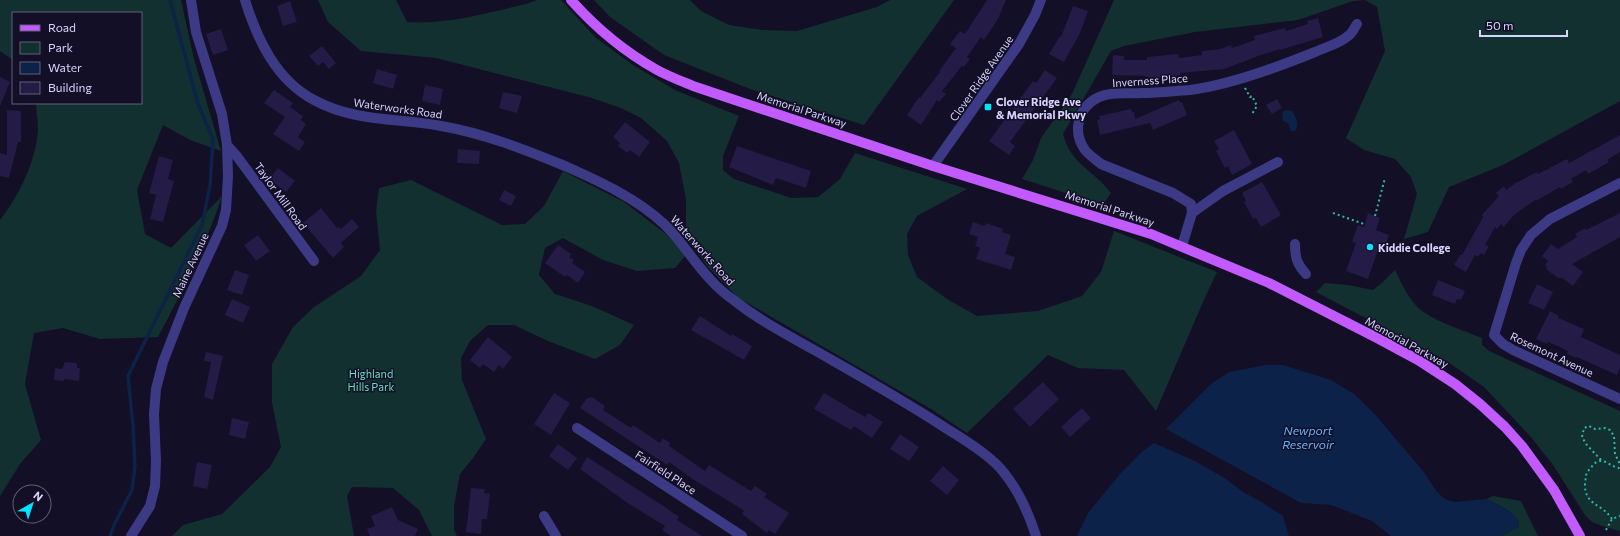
<svg xmlns="http://www.w3.org/2000/svg" width="1620" height="536" viewBox="0 0 1620 536" font-family="Commissioner,sans-serif">
	<style>
		.green { fill: #12302f }
		.water { fill: #0c2248 }
		.lines { fill: none; stroke-linecap: round; stroke-linejoin: round }
		.stream { stroke: #0c2248; stroke-width: 3.5 }
		.building { fill: #241b47 }
		.path { stroke: #2fb8b0; stroke-width: 2; stroke-dasharray: 2 3; stroke-linecap: butt }
		.minor { stroke: #3d3a85; stroke-width: 10 }
		.major { stroke: #c25bff; stroke-width: 10 }
		.poi-dot { fill: #00e5ff; stroke: #130f26; stroke-width: 1.5 }
		.labels { text-anchor: middle; dominant-baseline: central; stroke-width: 3; stroke-linejoin: round; paint-order: stroke }
		.street-label { font-size: 11px; fill: #d9d4ff; stroke: #130f26 }
		.poi-label { font-size: 11px; font-weight: bold; fill: #d9d4ff; stroke: #130f26; text-anchor: start }
		.park-label { font-size: 11px; fill: #5fe0c0; stroke: #130f26 }
		.water-label { font-size: 12px; font-style: italic; fill: #62b6ff; stroke: #130f26 }
	</style>
	<rect width="100%" height="100%" fill="#130f26"/>
	<path class="green" d="M 0,0 L 181,0 L 194,59 L 221,151 L 190,140 L 163,125 L 137,190 L 145,234 L 171,248 L 222,196 C 206,245 182,292 158,337 L 100,339 L 63,328 L 34,333 L 25,384 L 41,440 L 20,464 L 0,496 L 0,220 C 19,196 37,159 38,128 C 38,120 36,111 36,103 L 141,103 L 141,13 L 13,13 L 13,60 L 0,51 Z
		M 318,0 L 396,0 L 407,22 C 448,25 487,13 526,4 L 537,0 L 561,0 L 596,38 L 633,65 L 675,90 L 739,116 L 723,156 L 723,170 L 734,179 L 791,198 L 818,197 L 840,179 L 855,153 L 967,189 L 917,216 L 907,234 L 908,255 L 917,277 L 947,299 L 977,316 L 1038,311 L 1082,296 L 1101,272 L 1114,231 L 1217,272 L 1203,302 L 1156,411 L 1124,370 L 1078,368 L 1048,355 L 967,433 L 931,409 L 737,297 L 707,266 L 686,237 L 686,199 L 679,163 L 667,141 L 641,118 L 621,108 L 592,98 L 436,58 L 361,51 L 328,22 Z
		M 594,0 L 690,0 L 701,11 L 729,25 L 762,30 L 797,31 L 877,7 L 890,0 L 954,0 L 864,125 L 750,89 L 664,55 L 610,17 Z
		M 1114,0 L 1620,0 L 1620,101 L 1503,165 L 1449,187 L 1428,232 L 1404,239 L 1417,194 L 1411,177 L 1395,159 L 1364,150 L 1346,138 L 1385,51 L 1377,7 L 1365,0 L 1353,1 L 1298,20 L 1195,32 L 1124,46 L 1111,51 L 1063,134 C 1071,165 1094,170 1111,193 L 1103,205 L 1022,179 L 1033,160 L 1041,138 L 1072,94 Z
		M 563,171 L 624,202 L 666,234 L 686,255 L 675,268 L 637,271 L 603,260 L 563,238 L 545,248 L 539,275 L 555,294 L 592,306 L 634,325 L 620,345 L 595,359 L 548,341 L 514,325 L 488,325 L 470,341 L 461,358 L 462,380 L 486,439 L 473,458 L 460,474 L 454,506 L 454,530 L 457,536 L 432,536 L 419,510 L 393,488 L 352,487 L 347,496 L 354,536 L 172,536 L 183,525 L 222,514 L 270,467 L 281,447 L 272,403 L 272,364 L 293,327 L 314,307 L 361,276 L 380,250 L 376,211 L 379,188 L 411,180 L 502,225 L 525,224 L 544,206 Z
		M 1395,270 C 1402,284 1409,301 1422,311 C 1439,323 1462,330 1482,338 L 1482,345 L 1489,351 L 1620,411 L 1620,531 L 1605,527 L 1592,522 L 1585,515 L 1553,465 L 1530,436 L 1484,387 L 1445,360 L 1316,292 L 1325,283 L 1348,285 L 1373,290 L 1383,282 Z
		M 1493,496 L 1521,501 L 1538,536 L 1500,536 L 1509,532 L 1519,523 C 1511,509 1500,506 1486,499 Z"/>
	<path class="water" d="M 1285,110 L 1292,111 C 1296,117 1300,125 1295,131 L 1291,131 L 1288,123 L 1283,121 L 1282,113 Z
		M 1266,365 L 1283,365 L 1331,380 L 1354,394 L 1373,412 L 1423,471 L 1437,492 L 1445,499 L 1454,502 L 1486,499 L 1504,508 L 1514,515 L 1519,523 L 1519,527 L 1500,536 L 1391,536 L 1372,521 L 1331,505 L 1301,503 L 1166,429 L 1211,384 L 1229,372 Z
		M 1154,443 L 1195,461 L 1226,479 L 1243,492 L 1260,501 L 1283,516 L 1289,536 L 1077,536 L 1088,513 L 1120,474 L 1143,451 Z"/>
	<g class="lines">
		<path class="stream" d="M 110,536 L 114,525 L 132,490 L 135,466 L 133,425 L 128,376 L 202,225 L 210,186 L 213,139 L 198,104 L 170,0"/>
	</g>
	<path class="building" d="M 987,0 L 1006,0 L 998,19 L 984,40 L 981,37 L 967,57 L 970,59 L 964,67 L 962,66 L 942,91 L 946,94 L 939,102 L 937,100 L 921,125 L 907,115 L 919,97 L 920,98 L 940,72 L 939,71 L 956,48 L 950,44 L 960,31 L 965,34 Z
		M 290,1 L 297,22 L 283,26 L 277,6 Z
		M 1073,6 L 1088,11 L 1080,33 L 1064,62 L 1049,54 L 1060,36 L 1061,37 Z
		M 1318,18 L 1323,37 L 1280,50 L 1280,49 L 1261,55 L 1224,69 L 1180,73 L 1180,75 L 1159,78 L 1147,77 L 1147,76 L 1112,75 L 1113,55 L 1124,56 L 1124,60 L 1147,60 L 1147,57 L 1178,54 L 1179,58 L 1202,55 L 1202,51 L 1220,49 L 1231,45 L 1232,48 L 1255,40 L 1254,36 L 1285,28 L 1286,31 L 1308,24 L 1307,21 Z
		M 221,29 L 228,50 L 213,55 L 206,34 Z
		M 322,46 L 336,63 L 329,69 L 323,62 L 318,66 L 309,56 Z
		M 377,69 L 397,75 L 393,89 L 373,83 Z
		M 1045,70 L 1057,78 L 1010,142 L 1015,146 L 1009,155 L 989,141 L 1033,81 L 1036,83 Z
		M 0,77 L 10,82 L 0,106 Z
		M 425,85 L 443,89 L 440,105 L 422,101 Z
		M 274,90 L 293,103 L 290,107 L 303,116 L 301,120 L 306,124 L 298,137 L 305,142 L 299,151 L 273,134 L 285,117 L 264,103 Z
		M 503,92 L 522,96 L 517,113 L 499,108 Z
		M 1277,99 L 1282,108 L 1272,114 L 1266,105 Z
		M 1179,100 L 1180,103 L 1182,102 L 1187,115 L 1153,130 L 1150,123 L 1100,135 L 1097,120 L 1100,119 L 1099,116 L 1131,109 L 1132,112 L 1134,112 L 1135,119 Z
		M 7,110 L 21,111 L 21,142 L 18,142 L 9,178 L 0,176 L 0,153 L 7,155 Z
		M 625,122 L 650,142 L 639,157 L 630,150 L 627,153 L 618,146 L 620,143 L 613,137 Z
		M 1234,130 L 1252,164 L 1232,175 L 1228,166 L 1225,168 L 1216,151 L 1219,149 L 1214,141 Z
		M 1620,135 L 1620,152 L 1607,160 L 1609,162 L 1588,174 L 1586,170 L 1571,179 L 1573,182 L 1561,189 L 1560,187 L 1536,201 L 1535,200 L 1514,215 L 1504,227 L 1501,224 L 1497,229 L 1495,227 L 1485,245 L 1489,246 L 1484,255 L 1481,253 L 1478,257 L 1475,255 L 1466,272 L 1454,265 L 1460,255 L 1462,255 L 1483,217 L 1482,215 L 1499,196 L 1496,193 L 1504,186 L 1506,190 L 1514,184 L 1537,172 L 1538,174 L 1567,159 L 1569,163 Z
		M 737,146 L 811,171 L 806,188 L 776,178 L 773,185 L 729,167 Z
		M 458,149 L 480,151 L 479,164 L 457,163 Z
		M 159,156 L 173,160 L 168,179 L 174,181 L 163,222 L 150,219 L 156,195 L 149,193 Z
		M 278,168 L 295,181 L 286,192 L 269,179 Z
		M 1262,182 L 1281,215 L 1261,227 L 1256,218 L 1253,219 L 1244,202 L 1246,201 L 1242,193 Z
		M 504,190 L 516,196 L 511,206 L 499,200 Z
		M 321,208 L 337,228 L 339,227 L 341,229 L 352,219 L 359,227 L 341,243 L 344,247 L 333,258 L 303,223 Z
		M 1368,213 L 1380,218 L 1376,230 L 1389,235 L 1383,252 L 1378,250 L 1368,279 L 1346,271 L 1356,243 L 1352,242 L 1358,225 L 1364,227 Z
		M 1620,213 L 1620,237 L 1572,264 L 1583,272 L 1573,286 L 1562,278 L 1558,278 L 1546,269 L 1547,267 L 1545,265 L 1548,261 L 1542,256 L 1551,244 L 1558,249 L 1577,237 L 1575,234 L 1585,228 L 1586,230 Z
		M 973,222 L 985,226 L 986,223 L 1003,229 L 1002,232 L 1011,235 L 1005,254 L 1015,257 L 1011,270 L 976,259 L 980,248 L 975,246 L 978,237 L 969,234 Z
		M 258,235 L 270,251 L 256,261 L 244,245 Z
		M 558,245 L 571,254 L 569,257 L 574,260 L 572,263 L 585,272 L 578,283 L 567,275 L 565,277 L 545,263 Z
		M 235,270 L 249,275 L 242,295 L 227,290 Z
		M 1438,280 L 1465,291 L 1461,300 L 1457,299 L 1455,304 L 1432,295 Z
		M 1537,284 L 1553,292 L 1544,310 L 1528,303 Z
		M 232,299 L 250,307 L 243,323 L 225,315 Z
		M 1550,311 L 1559,316 L 1558,318 L 1584,329 L 1581,337 L 1620,355 L 1620,368 L 1617,375 L 1577,357 L 1576,358 L 1567,354 L 1568,351 L 1560,347 L 1548,342 L 1547,344 L 1536,339 Z
		M 700,316 L 731,336 L 732,334 L 752,346 L 744,360 L 691,330 Z
		M 488,337 L 512,357 L 503,369 L 499,365 L 494,372 L 483,364 L 480,368 L 470,360 Z
		M 206,352 L 223,356 L 213,400 L 204,397 L 211,362 L 204,361 Z
		M 65,362 L 77,363 L 77,368 L 80,368 L 79,381 L 64,379 L 64,381 L 54,380 L 55,368 L 62,369 Z
		M 1043,382 L 1059,399 L 1030,427 L 1013,409 Z
		M 554,393 L 570,403 L 551,435 L 534,424 Z
		M 824,393 L 865,417 L 868,413 L 883,422 L 872,438 L 854,426 L 851,430 L 814,409 Z
		M 592,397 L 605,406 L 603,410 L 631,428 L 633,425 L 660,443 L 663,438 L 670,443 L 669,446 L 705,471 L 709,465 L 751,491 L 755,486 L 767,494 L 764,497 L 789,513 L 775,534 L 769,530 L 767,533 L 742,514 L 744,511 L 740,508 L 694,480 L 669,462 L 667,465 L 580,408 L 587,398 Z
		M 1082,408 L 1091,418 L 1070,437 L 1061,427 Z
		M 232,418 L 249,422 L 245,439 L 229,435 Z
		M 900,434 L 919,447 L 909,461 L 890,449 Z
		M 558,444 L 577,458 L 568,470 L 549,456 Z
		M 587,457 L 665,507 L 679,517 L 677,520 L 702,536 L 671,536 L 662,530 L 665,526 L 629,504 L 580,469 Z
		M 197,462 L 212,465 L 207,489 L 193,486 Z
		M 943,466 L 959,480 L 947,495 L 930,481 Z
		M 471,488 L 485,489 L 484,493 L 490,494 L 487,519 L 482,519 L 481,534 L 466,532 Z
		M 392,507 L 398,520 L 418,529 L 415,536 L 370,536 L 367,529 L 375,526 L 371,516 Z"/>
	<g class="lines">
		<path class="path" d="M 1245,88 L 1250,97 L 1252,96 L 1257,106 L 1252,114
			M 1333,213 L 1364,224
			M 1375,216 L 1385,178
			M 1601,460 L 1586,444 L 1582,437 L 1584,428 L 1589,426 L 1595,429 L 1605,428 L 1610,430 L 1614,436 L 1615,454 L 1620,464
			M 1612,519 C 1602,503 1584,506 1585,483 C 1586,479 1585,475 1588,471 C 1591,468 1595,461 1600,461 C 1606,460 1613,468 1620,468
			M 1606,530 L 1612,519 L 1620,516"/>
		<path class="minor" d="M 245,0 C 257,39 276,80 314,100 C 354,122 398,118 441,126 C 483,133 526,150 565,166 C 599,181 636,198 664,224 C 681,240 693,261 709,278 C 716,286 726,295 735,301 C 760,321 788,335 816,351 C 858,375 901,399 941,425 C 961,438 991,455 1005,474 C 1019,492 1029,514 1036,536
			M 227,145 L 236,155 L 314,261
			M 933,166 L 1019,44 L 1035,15 L 1041,0
			M 1620,183 L 1550,219 L 1531,235 L 1521,250 L 1516,263 L 1494,335 L 1503,344 L 1513,350 L 1620,399
			M 1192,213 L 1223,191 L 1278,162
			M 1295,244 C 1295,258 1297,264 1306,274
			M 1182,246 L 1192,213 L 1191,204 L 1173,193 L 1101,164 C 1095,159 1089,155 1085,150 C 1072,132 1078,108 1097,98 C 1110,91 1128,94 1142,93 C 1158,93 1174,91 1190,90 C 1230,85 1278,67 1315,52 C 1326,47 1339,44 1348,36 C 1352,34 1354,28 1357,24
			M 577,428 L 742,536
			M 544,516 L 556,536
			M 131,536 L 150,506 L 155,486 L 156,461 L 154,414 L 156,389 L 163,362 L 184,308 L 222,226 L 226,210 L 228,176 L 227,145 L 222,114 L 196,32 L 191,0"/>
		<path class="major" d="M 571,0 C 595,27 625,52 657,70 C 668,76 681,81 693,86 L 933,166 L 1151,234 L 1269,283 L 1379,339 L 1418,360 L 1455,384 L 1480,404 L 1505,427 L 1522,446 L 1554,490 L 1580,536"/>
	</g>
	<g class="poi-dot">
		<rect x="984" y="103" width="8" height="8" rx="2"/>
		<circle cx="1370" cy="247" r="4"/>
	</g>
	<g class="labels">
		<g class="street-label">
			<text transform="translate(981 78) rotate(-55)">Clover Ridge Avenue</text>
			<text transform="translate(1150 80) rotate(-4)">Inverness Place</text>
			<text transform="translate(398 108) rotate(8)">Waterworks Road</text>
			<text transform="translate(802 109) rotate(18)">Memorial Parkway</text>
			<text transform="translate(281 196) rotate(54)">Taylor Mill Road</text>
			<text transform="translate(1110 208) rotate(18)">Memorial Parkway</text>
			<text transform="translate(703 250) rotate(48)">Waterworks Road</text>
			<text transform="translate(190 265) rotate(-65)">Maine Avenue</text>
			<text transform="translate(1407 342) rotate(29)">Memorial Parkway</text>
			<text transform="translate(1552 354) rotate(25)">Rosemont Avenue</text>
			<text transform="translate(666 472) rotate(33)">Fairfield Place</text>
		</g>
		<g class="poi-label">
			<text x="996" y="101">Clover Ridge Ave<tspan x="996" dy="13">&amp; Memorial Pkwy</tspan></text>
			<text x="1378" y="247">Kiddie College</text>
		</g>
		<g class="park-label">
			<text x="371" y="373">Highland<tspan x="371" dy="13">Hills Park</tspan></text>
		</g>
		<g class="water-label">
			<text x="1308" y="430">Newport<tspan x="1308" dy="14">Reservoir</tspan></text>
		</g>
	</g>
	<rect x="12" y="12" width="130" height="92" fill="#130f26" stroke="#625e7d"/>
	<rect x="20" y="25" width="20" height="6" fill="#c25bff" stroke="#625e7d"/>
	<text x="48" y="32" font-size="12" fill="#d9d4ff">Road</text>
	<rect x="20" y="42" width="20" height="12" fill="#12302f" stroke="#625e7d"/>
	<text x="48" y="52" font-size="12" fill="#d9d4ff">Park</text>
	<rect x="20" y="62" width="20" height="12" fill="#0c2248" stroke="#625e7d"/>
	<text x="48" y="72" font-size="12" fill="#d9d4ff">Water</text>
	<rect x="20" y="82" width="20" height="12" fill="#241b47" stroke="#625e7d"/>
	<text x="48" y="92" font-size="12" fill="#d9d4ff">Building</text>
	<g transform="translate(32 504) rotate(39)"><circle r="19" fill="#130f26" stroke="#625e7d"/>
	<path d="M0-3L7 15L0 10L-7 15Z" fill="#00e5ff"/>
	<text y="-6" font-size="11" font-weight="bold" text-anchor="middle" fill="#d9d4ff">N</text>
	</g>
	<path d="M1480 30v6h87v-6" fill="none" stroke="#d9d4ff" stroke-width="2"/>
	<text x="1486" y="30" font-size="12" fill="#d9d4ff" stroke="#130f26" stroke-width="3" paint-order="stroke">50 m</text>
</svg>
